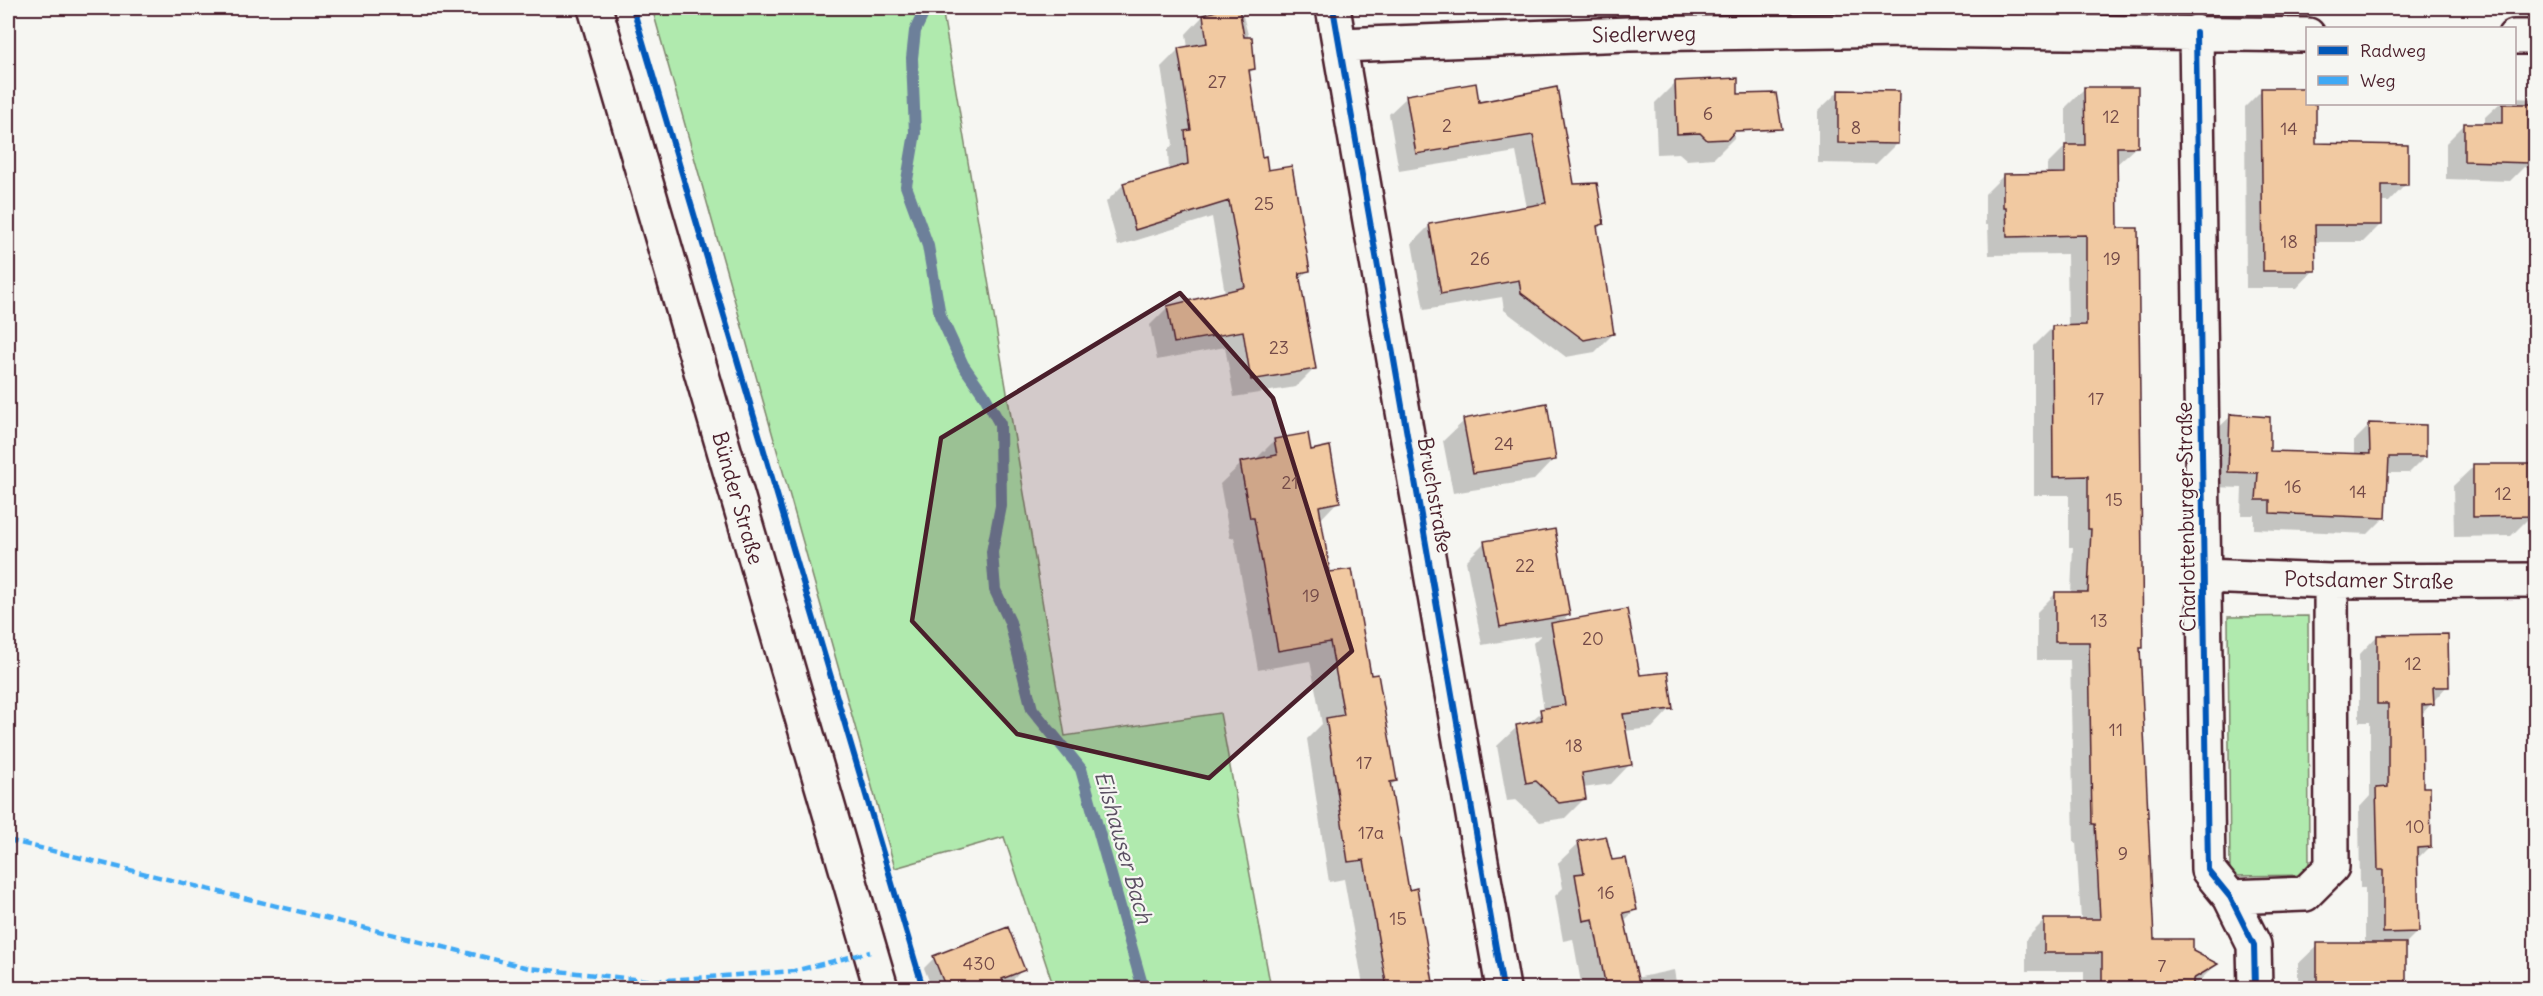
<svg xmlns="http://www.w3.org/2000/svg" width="2543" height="996" viewBox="0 0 2543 996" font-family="Delius,sans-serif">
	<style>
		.green { fill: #b0eaae; stroke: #7d846c; stroke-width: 1.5 }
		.shadow { fill: #0003 }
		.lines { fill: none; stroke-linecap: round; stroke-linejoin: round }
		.stream { stroke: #6d809a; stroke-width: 12 }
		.building { fill: #f1c9a1; stroke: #4a1f2b; stroke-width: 1.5 }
		.street-casing { stroke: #4a1f2b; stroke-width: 38 }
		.secondary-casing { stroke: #4a1f2b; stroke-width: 38 }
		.street { stroke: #f6f6f2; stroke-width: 33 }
		.secondary { stroke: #f6f6f2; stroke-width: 33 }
		.quiet { stroke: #3fa9f5; stroke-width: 4.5; stroke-dasharray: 9 4.5; stroke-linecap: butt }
		.cycleway-casing { stroke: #f6f6f2; stroke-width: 10 }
		.cycleway { stroke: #0057b8; stroke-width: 6 }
		.marked { fill: #4a1f2b; fill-opacity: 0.2; stroke: #4a1f2b; stroke-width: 4.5; stroke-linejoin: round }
		.labels { text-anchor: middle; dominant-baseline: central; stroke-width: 4.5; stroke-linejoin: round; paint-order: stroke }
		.number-label { font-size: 18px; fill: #744a48 }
		.street-label { font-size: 21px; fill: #4a1f2b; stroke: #f6f6f2 }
		.water-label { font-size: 22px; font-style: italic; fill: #5b5062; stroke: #f6f6f2 }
	</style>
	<rect width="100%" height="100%" fill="#f6f6f2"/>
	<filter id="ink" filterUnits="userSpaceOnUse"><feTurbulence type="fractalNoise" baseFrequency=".0167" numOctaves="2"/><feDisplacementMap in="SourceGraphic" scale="12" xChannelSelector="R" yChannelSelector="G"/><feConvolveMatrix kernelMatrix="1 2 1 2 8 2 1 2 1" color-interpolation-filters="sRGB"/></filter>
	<g filter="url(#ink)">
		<path class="green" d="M 652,8 L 942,8 L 1065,736 L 1220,713 L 1271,988 L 1054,988 L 1004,837 L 895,868 Z
			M 2308,616 L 2309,875 L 2230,876 L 2228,617 Z"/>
		<path class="shadow" d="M 1230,8 L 1241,8 L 1252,50 L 1254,69 L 1248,74 L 1261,159 L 1308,270 L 1299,280 L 1314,369 L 1296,387 L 1234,397 L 1225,347 L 1157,360 L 1150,325 L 1168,307 L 1225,293 L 1212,217 L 1118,246 L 1106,202 L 1124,184 L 1169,171 L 1168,150 L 1173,144 L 1161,67 L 1179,49 L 1188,48 L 1186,34 L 1203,16 Z
			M 1732,80 L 1734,138 L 1714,158 L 1687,160 L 1679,153 L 1657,154 L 1655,103 L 1676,82 Z
			M 2085,88 L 2137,146 L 2116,165 L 2116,229 L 2141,648 L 2139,650 L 2152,940 L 2191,952 L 2216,965 L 2192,988 L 2084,988 L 2084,971 L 2026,971 L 2026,939 L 2044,921 L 2081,920 L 2076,842 L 2074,842 L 2070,660 L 2037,660 L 2037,612 L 2056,593 L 2071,593 L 2073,547 L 2069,547 L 2069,495 L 2034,495 L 2034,346 L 2053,327 L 2068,327 L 2067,254 L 1989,255 L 1988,225 L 1985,225 L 1985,194 L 2004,175 L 2047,175 L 2047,165 L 2066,146 L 2066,107 Z
			M 1556,89 L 1573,185 L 1603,224 L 1596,230 L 1613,334 L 1595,352 L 1566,357 L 1504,310 L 1502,297 L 1424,310 L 1412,243 L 1429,226 L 1527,208 L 1516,152 L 1399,171 L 1389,114 L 1407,97 L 1478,103 Z
			M 2308,89 L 2308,104 L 2314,104 L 2314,144 L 2406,184 L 2389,202 L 2381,202 L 2381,224 L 2363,242 L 2314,242 L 2314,270 L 2297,288 L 2246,288 L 2245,107 L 2262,90 Z
			M 1839,91 L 1897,143 L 1876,164 L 1818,163 L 1818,111 Z
			M 2514,98 L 2536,99 L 2536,167 L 2524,167 L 2510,181 L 2446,179 L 2446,143 L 2465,124 L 2485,125 L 2485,117 L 2499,104 L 2514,104 Z
			M 2231,416 L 2268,452 L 2354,455 L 2354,441 L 2370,425 L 2425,457 L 2409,473 L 2387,473 L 2385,517 L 2368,534 L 2254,529 L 2254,515 L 2241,515 L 2242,488 L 2212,487 L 2214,432 Z
			M 1464,421 L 1554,459 L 1534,480 L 1453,493 L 1443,441 Z
			M 1275,440 L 1310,451 L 1338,501 L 1320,520 L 1329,574 L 1370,677 L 1396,781 L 1389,787 L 1407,892 L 1416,890 L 1433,988 L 1356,988 L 1363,985 L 1344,879 L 1329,882 L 1307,739 L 1322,724 L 1310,661 L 1258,670 L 1234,537 L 1230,538 L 1220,484 L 1241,464 L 1254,461 Z
			M 2474,466 L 2531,516 L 2511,536 L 2454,537 L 2453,486 Z
			M 1485,542 L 1569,615 L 1561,622 L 1638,677 L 1671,708 L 1652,728 L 1624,731 L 1630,764 L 1611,784 L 1583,788 L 1585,798 L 1565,818 L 1540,822 L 1516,800 L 1507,801 L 1497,746 L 1517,727 L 1527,724 L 1544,710 L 1533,643 L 1541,635 L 1482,645 L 1466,561 Z
			M 2377,636 L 2447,686 L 2421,715 L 2422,788 L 2429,847 L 2416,860 L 2417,932 L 2404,945 L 2404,988 L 2298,988 L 2298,964 L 2318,945 L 2365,945 L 2365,888 L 2360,888 L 2359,808 L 2370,796 L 2370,722 L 2359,722 L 2359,655 Z
			M 1579,843 L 1611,862 L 1635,910 L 1624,921 L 1636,978 L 1674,970 L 1677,988 L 1582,988 L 1573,939 L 1563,941 L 1555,896 L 1563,888 L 1558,863 Z
			M 934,958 L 1023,969 L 1013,980 L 1002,984 L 1004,988 L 932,988 L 924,968 Z"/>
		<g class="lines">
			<path class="stream" d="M 926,8 L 915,31 L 912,58 L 915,133 L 906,186 L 928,246 L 940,315 L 963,365 L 984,395 L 1000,424 L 1001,506 L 992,552 L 995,590 L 1010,622 L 1032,709 L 1081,769 L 1143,988"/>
		</g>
		<path class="building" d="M 1225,8 L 1239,8 L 1244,37 L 1252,37 L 1255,69 L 1249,70 L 1262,157 L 1266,156 L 1268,170 L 1292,166 L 1310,271 L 1299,273 L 1316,369 L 1251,380 L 1243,331 L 1174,343 L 1167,306 L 1245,287 L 1229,201 L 1135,230 L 1123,183 L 1188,164 L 1185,131 L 1191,130 L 1178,48 L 1207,43 L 1203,15 Z
			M 1738,78 L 1738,94 L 1776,93 L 1782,129 L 1735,131 L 1728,139 L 1707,140 L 1700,133 L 1677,134 L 1675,81 Z
			M 1476,83 L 1479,102 L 1557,87 L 1574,184 L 1597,183 L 1604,224 L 1597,226 L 1614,334 L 1584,340 L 1521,293 L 1519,280 L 1441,294 L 1429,224 L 1546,203 L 1533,135 L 1416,154 L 1406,95 Z
			M 2084,87 L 2138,87 L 2138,147 L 2117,147 L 2118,228 L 2138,228 L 2143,648 L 2140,648 L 2154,939 L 2193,939 L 2193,951 L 2218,964 L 2193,979 L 2193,988 L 2102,988 L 2102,953 L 2044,953 L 2044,919 L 2100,919 L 2095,824 L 2092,824 L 2089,642 L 2055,642 L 2055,592 L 2088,592 L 2091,529 L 2088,529 L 2088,476 L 2053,477 L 2052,326 L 2086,325 L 2086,235 L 2007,237 L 2006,207 L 2003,207 L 2003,174 L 2065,173 L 2065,145 L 2085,145 Z
			M 2261,88 L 2307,88 L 2307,104 L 2316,104 L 2316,143 L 2408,145 L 2408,185 L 2382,185 L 2382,225 L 2315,225 L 2316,271 L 2263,271 Z
			M 1838,90 L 1899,91 L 1898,144 L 1838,143 Z
			M 2503,104 L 2535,104 L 2535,149 L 2530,149 L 2530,163 L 2464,161 L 2464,123 L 2503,123 Z
			M 1547,403 L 1556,460 L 1473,473 L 1463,419 Z
			M 2230,414 L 2270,417 L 2270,451 L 2370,454 L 2369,423 L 2426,425 L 2426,457 L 2389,457 L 2386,518 L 2270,513 L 2270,500 L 2256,500 L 2258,473 L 2228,472 Z
			M 1308,433 L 1311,450 L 1330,446 L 1340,502 L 1319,506 L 1330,572 L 1352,569 L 1371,675 L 1378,674 L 1397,781 L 1390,782 L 1409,890 L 1417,888 L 1434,988 L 1387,988 L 1364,860 L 1348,862 L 1326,718 L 1344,715 L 1330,642 L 1278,651 L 1254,518 L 1250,518 L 1240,462 L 1277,455 L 1274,439 Z
			M 2473,464 L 2532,464 L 2533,516 L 2473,517 Z
			M 1555,529 L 1570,615 L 1500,627 L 1484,541 Z
			M 1627,609 L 1640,675 L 1668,672 L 1673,709 L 1623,714 L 1632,765 L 1582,773 L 1586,799 L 1559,803 L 1536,781 L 1526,783 L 1516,725 L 1542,720 L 1540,709 L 1565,705 L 1551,623 Z
			M 2448,634 L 2449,687 L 2433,687 L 2434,704 L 2422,705 L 2423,787 L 2430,787 L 2431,847 L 2417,848 L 2419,932 L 2383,933 L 2383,870 L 2378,870 L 2376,788 L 2388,787 L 2388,704 L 2377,704 L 2377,635 Z
			M 1606,836 L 1612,860 L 1626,858 L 1637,910 L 1623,913 L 1640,988 L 1606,988 L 1593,919 L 1583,921 L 1575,874 L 1584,873 L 1578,841 Z
			M 1008,927 L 1025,970 L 1002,979 L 1006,988 L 946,988 L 933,956 Z
			M 2317,943 L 2406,943 L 2406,988 L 2317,988 Z"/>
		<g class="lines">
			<g class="street-casing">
				<path id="street" d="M 1333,8 L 1503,988
					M 2196,32 L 2208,870 L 2230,897 L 2254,945 L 2255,988
					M 2514,37 L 2536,37
					M 1340,45 L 1629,34 L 1905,30 L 2308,35
					M 2203,576 L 2331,581 L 2536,580
					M 2230,897 L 2305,894 L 2332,867 L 2331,581"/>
			</g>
			<g class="secondary-casing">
				<path id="secondary" d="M 595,8 L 881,988"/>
			</g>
			<use href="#street" class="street"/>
			<use href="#secondary" class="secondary"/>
			<path class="quiet" d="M 8,840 L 529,968 L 653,981 L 794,971 L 870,952"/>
			<g class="cycleway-casing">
				<path id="cycleway" d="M 633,8 L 923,988
					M 1333,8 L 1503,988
					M 2196,32 L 2208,870 L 2230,897 L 2254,945 L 2255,988"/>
			</g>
			<use href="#cycleway" class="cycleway"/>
		</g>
	</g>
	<path class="marked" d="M 1180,293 L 1273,398 L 1352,651 L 1209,778 L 1017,734 L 912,621 L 941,438 Z"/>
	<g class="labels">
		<g class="number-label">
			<text x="1217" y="81">27</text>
			<text x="1708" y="113">6</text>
			<text x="2111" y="116">12</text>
			<text x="1447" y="125">2</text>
			<text x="1856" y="127">8</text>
			<text x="2289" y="128">14</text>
			<text x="1264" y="203">25</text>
			<text x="2289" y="241">18</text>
			<text x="1480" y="258">26</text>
			<text x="2112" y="258">19</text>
			<text x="1279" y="347">23</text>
			<text x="2096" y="398">17</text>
			<text x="1504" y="443">24</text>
			<text x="1290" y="482">21</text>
			<text x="2293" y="486">16</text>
			<text x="2358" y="491">14</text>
			<text x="2503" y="493">12</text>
			<text x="2114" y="499">15</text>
			<text x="1525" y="565">22</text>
			<text x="1311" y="595">19</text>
			<text x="2099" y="620">13</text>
			<text x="1593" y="638">20</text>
			<text x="2413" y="663">12</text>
			<text x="2116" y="729">11</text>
			<text x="1574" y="745">18</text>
			<text x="1364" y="762">17</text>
			<text x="2415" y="826">10</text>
			<text x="1371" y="832">17a</text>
			<text x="2123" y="853">9</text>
			<text x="1606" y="892">16</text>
			<text x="1398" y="918">15</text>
			<text x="979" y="963">430</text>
			<text x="2162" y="965">7</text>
		</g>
		<g class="street-label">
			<text transform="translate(1644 34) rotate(-1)">Siedlerweg</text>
			<text transform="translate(1435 495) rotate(80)">Bruchstraße</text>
			<text transform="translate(738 498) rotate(74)">Bünder Straße</text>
			<text transform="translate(2186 517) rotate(-91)">Charlottenburger Straße</text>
			<text transform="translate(2369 580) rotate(1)">Potsdamer Straße</text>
		</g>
		<g class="water-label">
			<text transform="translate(1124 847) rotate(74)">Eilshauser Bach</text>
		</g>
	</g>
	<rect width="2543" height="996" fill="none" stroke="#f6f6f2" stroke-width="30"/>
	<rect x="15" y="15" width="2513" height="966" fill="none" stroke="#4a1f2b" stroke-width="2" filter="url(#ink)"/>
	<rect x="2306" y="27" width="210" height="78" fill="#f6f6f2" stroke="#b1a0a2" stroke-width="1.5"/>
	<rect x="2318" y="46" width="30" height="9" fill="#0057b8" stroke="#b1a0a2" stroke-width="1.5"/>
	<text x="2360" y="57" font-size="18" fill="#4a1f2b">Radweg</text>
	<rect x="2318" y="76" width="30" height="9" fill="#3fa9f5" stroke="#b1a0a2" stroke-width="1.5"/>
	<text x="2360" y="87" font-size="18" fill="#4a1f2b">Weg</text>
</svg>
